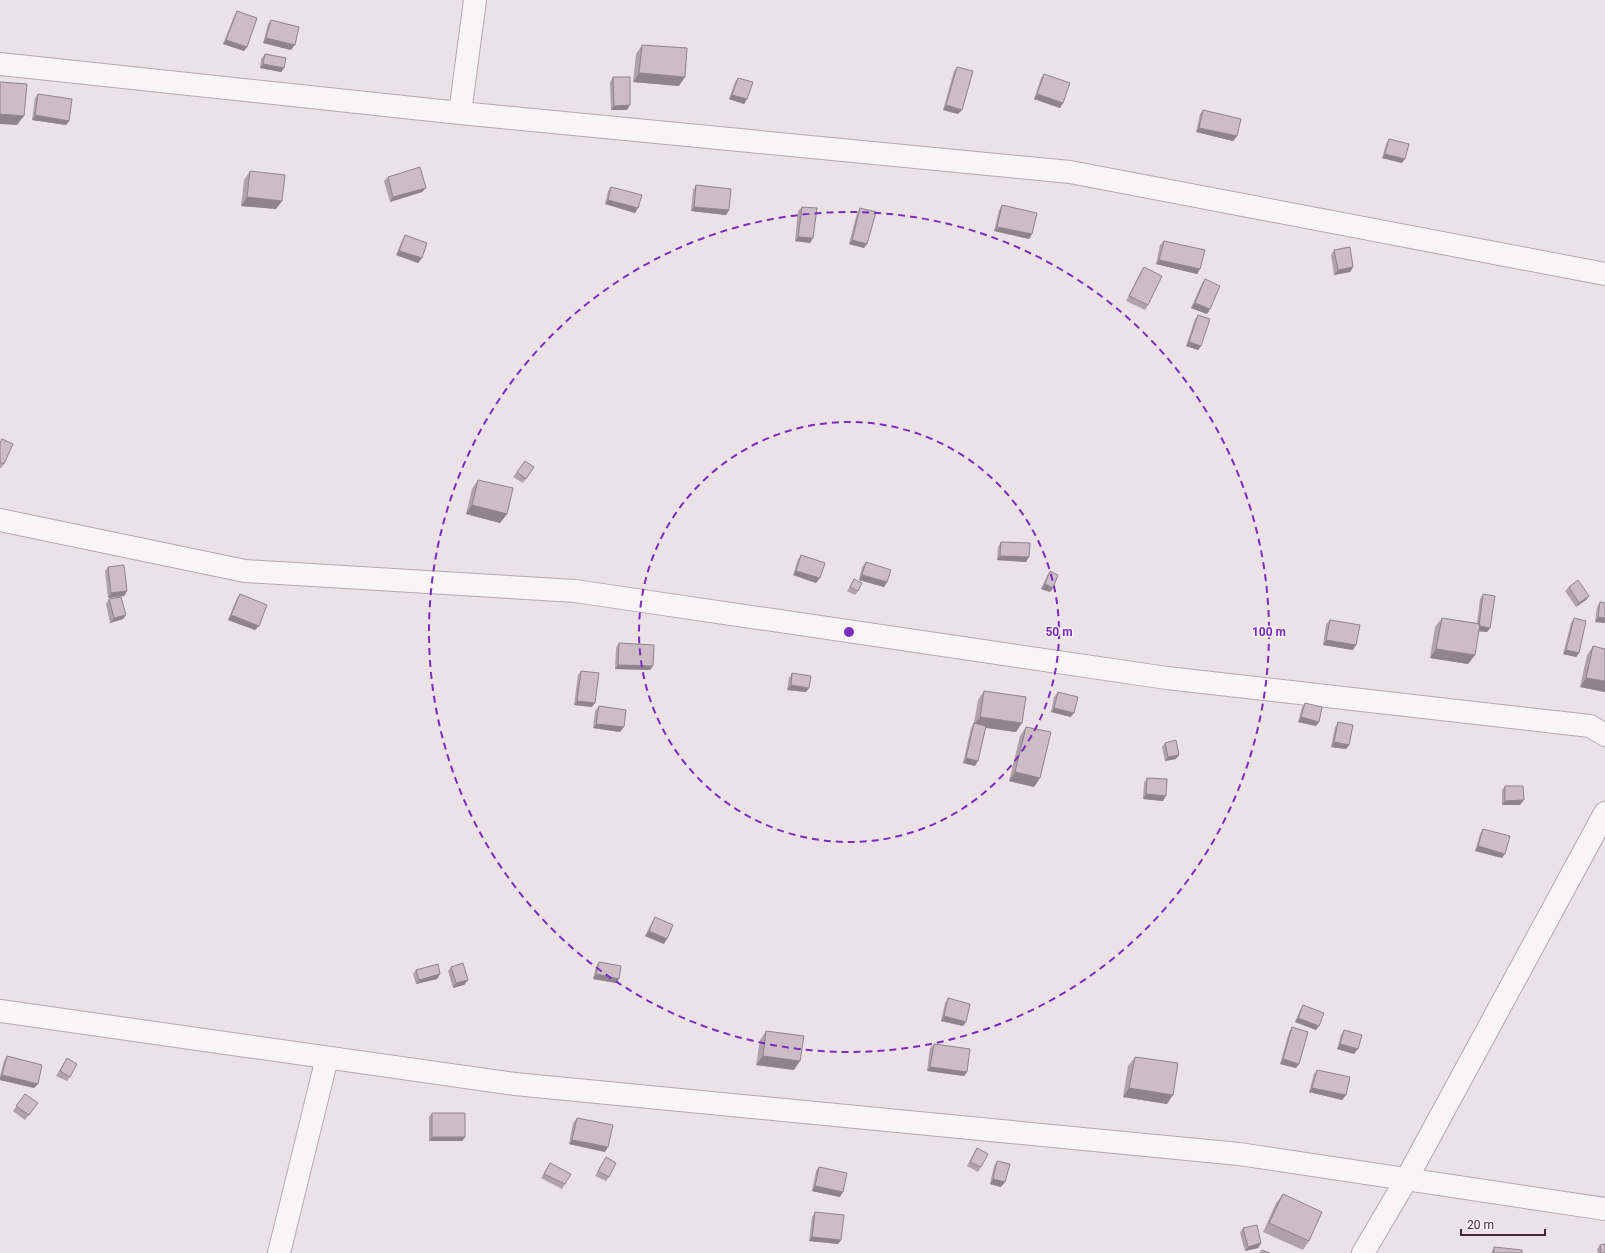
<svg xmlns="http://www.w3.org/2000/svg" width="1605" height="1253" viewBox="0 0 1605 1253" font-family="Roboto,sans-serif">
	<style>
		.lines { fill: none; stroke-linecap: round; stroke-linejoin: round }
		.minor-casing { stroke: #b5a7b0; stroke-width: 24 }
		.minor { stroke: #f9f5f7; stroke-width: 22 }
		.wall { fill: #afa2a9 }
		.shaded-wall { fill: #8e848a }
		.building { fill: #cbbcc5; stroke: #8e848a }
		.ring { fill: none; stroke: #7b2cbf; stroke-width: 2; stroke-dasharray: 7 5 }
		.centre { fill: #7b2cbf; stroke: #f8f2f6; stroke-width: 2 }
		.ring-label { font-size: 12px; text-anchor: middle; font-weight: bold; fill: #7b2cbf; stroke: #f8f2f6; stroke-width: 3; stroke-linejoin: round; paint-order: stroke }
	</style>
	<rect width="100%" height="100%" fill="#ebe2e8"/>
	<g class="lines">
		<g class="minor-casing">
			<path id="minor" d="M 0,64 L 460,113 L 1070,172 L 1605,274
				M 460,113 L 475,0
				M 0,520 L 245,571 L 575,591 L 1167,678 L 1590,726 L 1605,735
				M 0,1011 L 515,1084 L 1239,1154 L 1605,1209
				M 279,1253 L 327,1058
				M 1363,1253 L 1406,1180 L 1605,813"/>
		</g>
		<use href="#minor" class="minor"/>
	</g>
	<path class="wall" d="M 237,11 L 244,51 L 223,44 L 234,16 Z
		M 271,20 L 291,50 L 263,43 L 268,24 Z
		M 642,45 L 679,86 L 633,82 L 636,54 Z
		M 265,54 L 284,68 L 281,72 L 260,68 L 261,59 Z
		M 957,67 L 958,114 L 943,110 L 954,71 Z
		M 1044,74 L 1063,103 L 1060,108 L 1034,99 L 1041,78 Z
		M 613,77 L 627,110 L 611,110 L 610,82 Z
		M 738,78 L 747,99 L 744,104 L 729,99 L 735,82 Z
		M 38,94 L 69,121 L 66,125 L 32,120 L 35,98 Z
		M 1203,110 L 1237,136 L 1233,141 L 1196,132 L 1200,114 Z
		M 1389,139 L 1402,163 L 1382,158 L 1386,144 Z
		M 250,171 L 282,201 L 276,209 L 241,206 L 244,180 Z
		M 388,177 L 422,192 L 390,202 L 384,181 Z
		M 696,185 L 729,210 L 726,215 L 691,211 L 693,190 Z
		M 611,187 L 638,208 L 635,213 L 605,204 L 608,191 Z
		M 1002,205 L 1032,234 L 1029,239 L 994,231 L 999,210 Z
		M 802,207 L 813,238 L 810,243 L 795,241 L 798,211 Z
		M 860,208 L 864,248 L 849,244 L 857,213 Z
		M 405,235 L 422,258 L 418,263 L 396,255 L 402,240 Z
		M 1164,241 L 1200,269 L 1197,274 L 1156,264 L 1160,245 Z
		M 1334,250 L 1353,267 L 1350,272 L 1334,275 L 1331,255 Z
		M 1144,267 L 1148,305 L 1145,310 L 1126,301 L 1141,271 Z
		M 1205,279 L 1210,309 L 1207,314 L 1191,308 L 1202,283 Z
		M 1198,315 L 1201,346 L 1198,350 L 1186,346 L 1195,319 Z
		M 2,439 L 4,464 L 1,468 L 0,468 L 0,442 Z
		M 525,461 L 534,467 L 523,483 L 513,477 Z
		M 478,480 L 507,514 L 500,523 L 466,514 L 472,489 Z
		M 1001,542 L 1026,562 L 997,560 L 998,547 Z
		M 801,555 L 816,583 L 793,575 L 798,559 Z
		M 866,562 L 887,582 L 884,587 L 859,580 L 862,567 Z
		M 108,567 L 127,591 L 124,596 L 108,598 L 105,571 Z
		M 1050,571 L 1053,588 L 1050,592 L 1041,589 L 1047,576 Z
		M 854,579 L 858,591 L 855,595 L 847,591 Z
		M 1569,587 L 1589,596 L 1586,600 L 1576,607 L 1565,591 Z
		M 240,594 L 255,630 L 228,620 L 237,598 Z
		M 1483,594 L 1490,628 L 1487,632 L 1478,631 L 1475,655 L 1468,664 L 1430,658 L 1435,627 L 1442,618 L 1477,623 L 1480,599 Z
		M 109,599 L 126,615 L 123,619 L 110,623 L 106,604 Z
		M 1600,602 L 1605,623 L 1595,622 L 1597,607 Z
		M 1574,618 L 1579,653 L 1576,657 L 1563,654 L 1571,623 Z
		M 1330,620 L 1353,650 L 1323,645 L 1326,624 Z
		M 619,643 L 650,670 L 615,669 L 616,648 Z
		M 1593,646 L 1605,649 L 1605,692 L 1580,687 L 1587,655 Z
		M 581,671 L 592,707 L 574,705 L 578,675 Z
		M 792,673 L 806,692 L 787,690 L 789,678 Z
		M 984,691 L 1016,732 L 986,728 L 975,766 L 963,763 L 971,728 L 974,723 L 978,700 Z
		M 1058,692 L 1071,717 L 1051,712 L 1054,697 Z
		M 1305,703 L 1316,726 L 1298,722 L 1302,707 Z
		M 599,706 L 620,732 L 593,728 L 595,711 Z
		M 1338,722 L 1349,745 L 1346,749 L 1331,747 L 1335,727 Z
		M 1026,727 L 1040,778 L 1034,787 L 1009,781 L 1020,736 Z
		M 1165,743 L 1176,759 L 1165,761 L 1162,747 Z
		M 1147,778 L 1163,801 L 1143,799 L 1144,783 Z
		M 1505,786 L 1520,805 L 1502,805 L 1502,790 Z
		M 1483,829 L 1502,858 L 1475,851 L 1480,834 Z
		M 655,917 L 664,944 L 645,936 L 652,922 Z
		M 599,962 L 619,979 L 616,983 L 593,979 L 596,967 Z
		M 451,967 L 468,980 L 464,985 L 453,988 L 448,971 Z
		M 416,970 L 440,974 L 437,979 L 416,984 L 413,974 Z
		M 948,998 L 966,1022 L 963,1026 L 941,1021 L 945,1003 Z
		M 1303,1005 L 1316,1030 L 1295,1022 L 1300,1010 Z
		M 1292,1027 L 1296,1068 L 1280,1064 L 1289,1032 Z
		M 1344,1030 L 1354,1054 L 1337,1049 L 1341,1035 Z
		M 766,1031 L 794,1070 L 756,1065 L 760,1040 Z
		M 934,1044 L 967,1072 L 964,1076 L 927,1071 L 930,1048 Z
		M 7,1056 L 38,1084 L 34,1088 L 0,1080 L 0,1076 L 4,1061 Z
		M 1135,1057 L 1167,1104 L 1123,1097 L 1128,1066 Z
		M 67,1058 L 70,1077 L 67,1081 L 56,1076 Z
		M 1317,1070 L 1346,1095 L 1342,1100 L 1309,1092 L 1314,1074 Z
		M 25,1094 L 38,1103 L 25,1120 L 13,1111 Z
		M 432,1113 L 465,1137 L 462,1141 L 429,1141 L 429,1117 Z
		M 577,1118 L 605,1152 L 569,1144 L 573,1123 Z
		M 977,1148 L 981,1167 L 978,1172 L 967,1166 L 974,1153 Z
		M 606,1157 L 609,1177 L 606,1181 L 595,1176 Z
		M 997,1161 L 1001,1187 L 990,1184 L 994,1166 Z
		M 550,1163 L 565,1184 L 562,1189 L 541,1178 Z
		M 819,1167 L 840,1197 L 812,1191 L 816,1171 Z
		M 1283,1194 L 1309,1241 L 1303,1250 L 1263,1232 L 1276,1203 Z
		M 815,1212 L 841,1240 L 838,1244 L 809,1241 L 812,1217 Z
		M 1243,1228 L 1261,1243 L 1258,1248 L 1245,1251 L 1240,1233 Z
		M 1600,1245 L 1605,1253 L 1598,1253 L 1597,1250 Z
		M 1494,1247 L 1522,1253 L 1491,1253 Z"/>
	<path class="shaded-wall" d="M 266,38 L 295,45 L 291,50 L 263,43 Z
		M 226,40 L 247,47 L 244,51 L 223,44 Z
		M 263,64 L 284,68 L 281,72 L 260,68 Z
		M 639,73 L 685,77 L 679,86 L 633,82 Z
		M 1037,94 L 1063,103 L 1060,108 L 1034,99 Z
		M 732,95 L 747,99 L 744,104 L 729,99 Z
		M 630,105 L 627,110 L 611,110 L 614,106 Z
		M 946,105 L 962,110 L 958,114 L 943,110 Z
		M 0,114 L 24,116 L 17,125 L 0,124 Z
		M 35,115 L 69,121 L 66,125 L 32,120 Z
		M 1199,128 L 1237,136 L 1233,141 L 1196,132 Z
		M 1385,154 L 1405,159 L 1402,163 L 1382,158 Z
		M 426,188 L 422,192 L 390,202 L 393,197 Z
		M 247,197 L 282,201 L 276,209 L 241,206 Z
		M 608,200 L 638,208 L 635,213 L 605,204 Z
		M 694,207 L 729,210 L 726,215 L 691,211 Z
		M 997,227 L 1032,234 L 1029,239 L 994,231 Z
		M 798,237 L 813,238 L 810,243 L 795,241 Z
		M 852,240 L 867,244 L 864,248 L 849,244 Z
		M 399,251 L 422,258 L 418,263 L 396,255 Z
		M 1159,260 L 1200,269 L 1197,274 L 1156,264 Z
		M 1353,267 L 1350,272 L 1334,275 L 1338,270 Z
		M 1195,303 L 1210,309 L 1207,314 L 1191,308 Z
		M 1189,342 L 1201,346 L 1198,350 L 1186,346 Z
		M 472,505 L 507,514 L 500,523 L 466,514 Z
		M 1000,556 L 1029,557 L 1026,562 L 997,560 Z
		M 796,571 L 820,578 L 816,583 L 793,575 Z
		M 862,575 L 887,582 L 884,587 L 859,580 Z
		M 1045,584 L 1053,588 L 1050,592 L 1041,589 Z
		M 127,591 L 124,596 L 108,598 L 111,593 Z
		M 1589,596 L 1586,600 L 1576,607 L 1579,603 Z
		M 126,615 L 123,619 L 110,623 L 114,618 Z
		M 231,615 L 259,626 L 255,630 L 228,620 Z
		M 1598,617 L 1605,618 L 1605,623 L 1595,622 Z
		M 1479,626 L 1490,628 L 1487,632 L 1476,631 Z
		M 1326,640 L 1356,645 L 1353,650 L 1323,645 Z
		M 1436,649 L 1475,655 L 1468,664 L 1430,658 Z
		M 1566,650 L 1579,653 L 1576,657 L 1563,654 Z
		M 618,665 L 653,666 L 650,670 L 615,669 Z
		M 1586,678 L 1605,681 L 1605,692 L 1580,687 Z
		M 791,685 L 809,688 L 806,692 L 787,690 Z
		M 577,701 L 595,703 L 592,707 L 574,705 Z
		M 1054,708 L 1074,713 L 1071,717 L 1051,712 Z
		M 980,717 L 1022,723 L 1016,732 L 973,726 Z
		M 1301,717 L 1319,722 L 1316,726 L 1298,722 Z
		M 596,724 L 624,727 L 620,732 L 593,728 Z
		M 1334,742 L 1349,745 L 1346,749 L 1331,747 Z
		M 1179,755 L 1176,759 L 1165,761 L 1168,757 Z
		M 966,758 L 978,761 L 975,766 L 963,763 Z
		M 1015,772 L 1040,778 L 1034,787 L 1009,781 Z
		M 1146,794 L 1166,796 L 1163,801 L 1143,799 Z
		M 1524,800 L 1520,805 L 1502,805 L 1505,801 Z
		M 1478,846 L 1505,854 L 1502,858 L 1475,851 Z
		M 649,931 L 667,939 L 664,944 L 645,936 Z
		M 440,974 L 437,979 L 416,984 L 419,980 Z
		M 596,974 L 619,979 L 616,983 L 593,979 Z
		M 468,980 L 464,985 L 453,988 L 456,983 Z
		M 944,1016 L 966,1022 L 963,1026 L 941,1021 Z
		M 1298,1018 L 1319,1026 L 1316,1030 L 1295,1022 Z
		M 1340,1044 L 1358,1049 L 1354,1054 L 1337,1049 Z
		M 763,1056 L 800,1061 L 794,1070 L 756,1065 Z
		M 1283,1059 L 1299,1064 L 1296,1068 L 1280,1064 Z
		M 930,1067 L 967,1072 L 964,1076 L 927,1071 Z
		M 2,1075 L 38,1084 L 34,1088 L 0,1080 L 0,1078 Z
		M 1129,1088 L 1173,1095 L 1167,1104 L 1123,1097 Z
		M 1312,1088 L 1346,1095 L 1342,1100 L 1309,1092 Z
		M 432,1137 L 465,1137 L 462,1141 L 429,1141 Z
		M 572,1140 L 608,1147 L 605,1152 L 569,1144 Z
		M 993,1179 L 1005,1182 L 1001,1187 L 990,1184 Z
		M 815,1186 L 843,1192 L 840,1197 L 812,1191 Z
		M 812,1237 L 841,1240 L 838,1244 L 809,1241 Z
		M 1261,1243 L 1258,1248 L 1245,1251 L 1248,1247 Z"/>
	<path class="building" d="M 237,11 L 257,18 L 247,47 L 226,40 Z
		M 271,20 L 299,27 L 295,45 L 266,38 Z
		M 642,45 L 687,48 L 685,77 L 639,73 Z
		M 265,54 L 286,58 L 284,68 L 263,64 Z
		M 957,67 L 973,71 L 962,110 L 946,105 Z
		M 1044,74 L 1070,83 L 1063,103 L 1037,94 Z
		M 613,77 L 630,77 L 630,105 L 614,106 Z
		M 738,78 L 753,82 L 747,99 L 732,95 Z
		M 0,82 L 27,84 L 24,116 L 0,114 Z
		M 38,94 L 72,99 L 69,121 L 35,115 Z
		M 1203,110 L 1241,119 L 1237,136 L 1199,128 Z
		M 1389,139 L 1409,144 L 1405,159 L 1385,154 Z
		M 420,167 L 426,188 L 393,197 L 388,177 Z
		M 250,171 L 285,175 L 282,201 L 247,197 Z
		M 696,185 L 731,189 L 729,210 L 694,207 Z
		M 611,187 L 642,195 L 638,208 L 608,200 Z
		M 1002,205 L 1037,213 L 1032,234 L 997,227 Z
		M 802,207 L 817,208 L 813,238 L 798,237 Z
		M 860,208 L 876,212 L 867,244 L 852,240 Z
		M 405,235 L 427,243 L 422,258 L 399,251 Z
		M 1164,241 L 1205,250 L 1200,269 L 1159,260 Z
		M 1350,247 L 1353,267 L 1338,270 L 1334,250 Z
		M 1144,267 L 1162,276 L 1148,305 L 1129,296 Z
		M 1205,279 L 1220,286 L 1210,309 L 1195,303 Z
		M 1198,315 L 1210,319 L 1201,346 L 1189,342 Z
		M 2,439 L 13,444 L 4,464 L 0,462 L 0,443 Z
		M 525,461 L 534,467 L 526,479 L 517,472 Z
		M 478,480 L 513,488 L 507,514 L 472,505 Z
		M 1001,542 L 1030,543 L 1029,557 L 1000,556 Z
		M 801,555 L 825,563 L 820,578 L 796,571 Z
		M 866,562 L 891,570 L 887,582 L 862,575 Z
		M 124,565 L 127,591 L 111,593 L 108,567 Z
		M 1050,571 L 1058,575 L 1053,588 L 1045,584 Z
		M 854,579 L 862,583 L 858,591 L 850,587 Z
		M 1578,580 L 1589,596 L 1579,603 L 1569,587 Z
		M 240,594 L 267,605 L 259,626 L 231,615 Z
		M 1483,594 L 1495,596 L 1490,628 L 1479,626 Z
		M 121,597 L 126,615 L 114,618 L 109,599 Z
		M 1600,602 L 1605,603 L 1605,618 L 1598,617 Z
		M 1442,618 L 1480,624 L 1475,655 L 1436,649 Z
		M 1574,618 L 1586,621 L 1579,653 L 1566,650 Z
		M 1330,620 L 1360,625 L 1356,645 L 1326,640 Z
		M 619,643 L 654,645 L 653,666 L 618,665 Z
		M 1593,646 L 1605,649 L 1605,681 L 1586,678 Z
		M 581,671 L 599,673 L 595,703 L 577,701 Z
		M 792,673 L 811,676 L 809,688 L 791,685 Z
		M 984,691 L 1026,697 L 1022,723 L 980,717 Z
		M 1058,692 L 1078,697 L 1074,713 L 1054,708 Z
		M 1305,703 L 1322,707 L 1319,722 L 1301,717 Z
		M 599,706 L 626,710 L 624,727 L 596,724 Z
		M 1338,722 L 1353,725 L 1349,745 L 1334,742 Z
		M 974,723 L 986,726 L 978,761 L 966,758 Z
		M 1026,727 L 1051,732 L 1040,778 L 1015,772 Z
		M 1176,740 L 1179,755 L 1168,757 L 1165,743 Z
		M 1147,778 L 1167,779 L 1166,796 L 1146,794 Z
		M 1505,786 L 1523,786 L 1524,800 L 1505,801 Z
		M 1483,829 L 1510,836 L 1505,854 L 1478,846 Z
		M 655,917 L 673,925 L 667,939 L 649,931 Z
		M 599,962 L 621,966 L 619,979 L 596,974 Z
		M 463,963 L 468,980 L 456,983 L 451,967 Z
		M 438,964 L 440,974 L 419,980 L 416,970 Z
		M 948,998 L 970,1004 L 966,1022 L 944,1016 Z
		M 1303,1005 L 1324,1013 L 1319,1026 L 1298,1018 Z
		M 1292,1027 L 1308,1032 L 1299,1064 L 1283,1059 Z
		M 1344,1030 L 1362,1035 L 1358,1049 L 1340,1044 Z
		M 766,1031 L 804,1036 L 800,1061 L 763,1056 Z
		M 934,1044 L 970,1049 L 967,1072 L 930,1067 Z
		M 7,1056 L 42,1065 L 38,1084 L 2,1075 Z
		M 1135,1057 L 1178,1063 L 1173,1095 L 1129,1088 Z
		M 67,1058 L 77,1064 L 70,1077 L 60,1071 Z
		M 1317,1070 L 1350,1077 L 1346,1095 L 1312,1088 Z
		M 25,1094 L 38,1103 L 29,1115 L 16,1106 Z
		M 432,1113 L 465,1113 L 465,1137 L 432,1137 Z
		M 577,1118 L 613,1125 L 608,1147 L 572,1140 Z
		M 977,1148 L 988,1154 L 981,1167 L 970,1162 Z
		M 606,1157 L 616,1163 L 609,1177 L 598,1171 Z
		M 997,1161 L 1010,1164 L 1005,1182 L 993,1179 Z
		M 550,1163 L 571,1174 L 565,1184 L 544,1174 Z
		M 819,1167 L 847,1173 L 843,1192 L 815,1186 Z
		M 1283,1194 L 1322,1212 L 1309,1241 L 1269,1223 Z
		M 815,1212 L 844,1215 L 841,1240 L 812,1237 Z
		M 1257,1225 L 1261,1243 L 1248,1247 L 1243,1228 Z
		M 1605,1244 L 1605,1253 L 1601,1253 L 1600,1245 Z
		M 1494,1247 L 1522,1250 L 1522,1253 L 1494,1253 Z
		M 1262,1250 L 1270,1253 L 1260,1253 Z"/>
	<g class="ring">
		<circle cx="849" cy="632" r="210"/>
		<circle cx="849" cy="632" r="420"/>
	</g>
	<circle cx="849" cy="632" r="6" class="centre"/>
	<g class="ring-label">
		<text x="1059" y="636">50 m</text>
		<text x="1269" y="636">100 m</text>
	</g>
	<path d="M1461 1229v6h84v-6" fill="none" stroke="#432939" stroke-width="2"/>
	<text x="1467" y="1229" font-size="12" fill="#432939" stroke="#f8f2f6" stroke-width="3" paint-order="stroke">20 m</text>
</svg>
